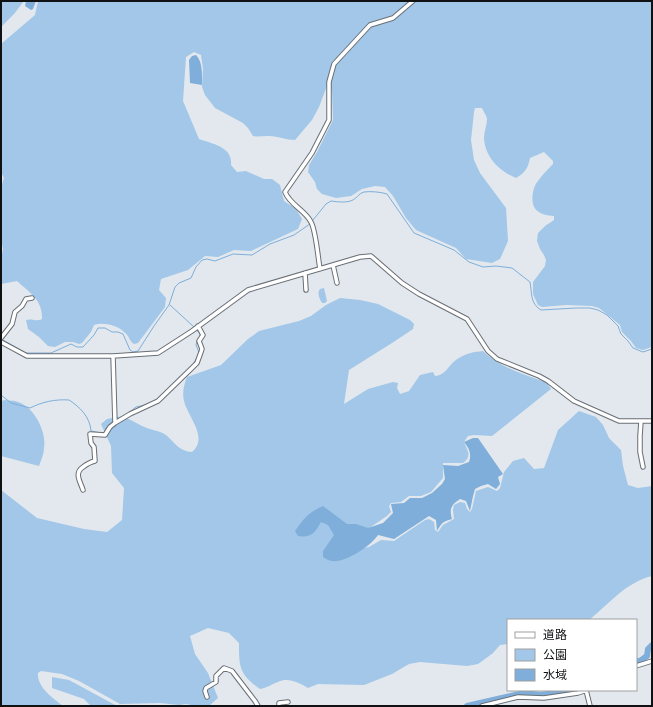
<svg xmlns="http://www.w3.org/2000/svg" width="653" height="707" viewBox="0 0 653 707" font-family="'PT Sans','Noto Sans JP',sans-serif">
	<style>
		.green { fill: #a2c7e8 }
		.water { fill: #7eaed9 }
		.lines { fill: none; stroke-linecap: round; stroke-linejoin: round }
		.stream { stroke: #7eaed9; stroke-width: 1 }
		.river { stroke: #7eaed9; stroke-width: 6 }
		.street-casing { stroke: #696f74; stroke-width: 5.5 }
		.street { stroke: #fff; stroke-width: 3.5 }
	</style>
	<rect width="100%" height="100%" fill="#e2e8ee"/>
	<path class="green" d="M 1,1 L 24,1 L 14,14 L 1,27 Z
		M 38,1 L 652,1 L 652,347 L 643,350 L 636,348 L 631,341 L 622,332 L 620,325 L 599,308 L 592,306 L 566,305 L 542,307 L 538,305 L 533,294 L 533,282 L 545,266 L 546,260 L 544,255 L 540,249 L 537,241 L 538,233 L 545,226 L 554,220 L 554,216 C 538,215 530,209 533,192 C 534,188 535,184 538,181 C 542,175 548,169 553,164 L 553,161 L 544,152 L 530,158 C 528,168 525,173 516,178 C 499,171 485,157 484,138 C 484,132 487,125 487,119 C 487,116 483,111 482,108 L 475,108 L 474,112 L 471,140 L 474,160 L 480,173 L 506,208 L 508,241 L 500,259 L 492,263 L 466,259 L 456,248 L 416,230 L 406,218 L 393,196 L 385,187 L 375,186 L 362,189 L 351,196 L 336,198 L 322,194 L 317,189 L 315,182 L 308,172 L 309,165 L 317,152 L 333,120 L 332,91 L 327,86 L 319,107 L 312,120 L 295,140 C 286,140 278,136 269,136 C 263,136 259,137 253,136 L 248,128 L 243,123 L 215,108 L 205,95 L 202,87 L 203,69 L 201,55 L 194,52 L 186,57 L 183,101 L 199,139 C 213,144 233,147 231,165 L 237,172 L 246,171 L 264,179 L 272,179 L 280,185 L 284,201 L 296,209 L 302,219 L 298,229 L 251,251 L 234,250 L 218,257 L 205,256 L 188,270 L 161,279 L 159,290 L 166,298 L 165,307 L 138,343 L 134,344 C 129,341 129,335 124,332 C 117,325 103,322 94,325 L 91,332 L 82,343 L 79,344 L 73,342 L 65,342 L 55,347 L 48,346 L 39,337 L 28,329 L 26,320 C 32,318 37,322 42,319 C 43,300 29,292 17,281 L 1,284 L 1,260 L 3,249 L 1,238 L 1,187 L 4,178 L 1,172 L 1,44 L 35,15 Z
		M 324,288 L 327,301 L 325,303 L 322,303 C 319,298 317,293 320,289 Z
		M 340,298 L 360,300 L 378,304 L 410,320 L 414,324 L 413,329 L 392,343 L 349,370 L 344,404 L 368,389 L 393,382 L 398,383 L 397,388 L 400,394 L 409,391 L 420,375 L 433,372 L 435,376 C 447,375 449,363 459,358 C 467,353 474,352 483,351 C 500,368 525,374 547,383 L 551,389 L 492,436 L 474,435 L 468,436 L 464,442 C 468,452 472,456 463,463 L 443,463 L 443,478 L 431,492 L 421,496 L 409,496 L 401,502 L 391,503 L 389,506 L 391,512 L 387,516 L 356,537 L 356,549 L 369,547 L 381,540 L 394,541 L 425,520 L 429,519 L 434,522 L 435,530 L 438,532 L 443,525 L 454,519 L 453,510 L 454,505 L 460,502 L 465,503 L 467,509 L 470,512 L 472,509 L 476,491 L 488,487 L 497,491 L 500,488 L 504,472 L 513,461 L 524,458 L 534,469 L 544,468 L 558,430 L 579,411 L 596,417 L 603,425 L 609,438 L 621,450 L 623,466 L 628,485 L 638,488 L 652,486 L 652,576 C 626,582 609,604 589,620 L 508,620 L 508,644 L 500,645 L 493,653 L 485,659 L 478,664 L 467,666 L 420,662 L 409,664 L 392,674 L 364,685 L 318,684 L 308,688 C 299,683 288,677 278,682 C 272,684 267,688 260,689 C 239,674 239,667 239,643 L 229,633 L 208,628 L 190,636 L 195,654 L 208,673 L 218,698 L 209,706 L 197,706 L 186,704 L 179,705 L 160,703 L 120,704 L 79,681 L 62,674 L 41,671 L 38,673 C 37,688 53,698 63,706 L 1,706 L 1,490 L 37,518 L 84,529 L 107,532 L 122,520 L 124,488 L 112,473 L 111,446 L 101,424 L 107,419 L 123,416 C 129,419 136,423 142,426 C 150,430 158,430 166,435 C 174,442 180,452 192,452 C 209,438 188,417 184,401 C 182,393 184,384 187,377 L 221,365 L 248,339 L 259,331 L 299,321 L 311,316 L 326,305 Z
		M 5,400 C 9,401 14,400 18,402 C 34,407 47,432 44,448 C 44,454 41,460 39,466 L 1,456 L 1,401 Z
		M 52,677 L 69,680 L 117,706 L 91,706 L 84,699 L 52,688 Z"/>
	<path class="water" d="M 26,1 L 36,1 L 33,9 L 31,10 L 25,6 Z
		M 196,55 C 203,62 202,76 202,85 L 190,83 L 189,60 L 192,56 Z
		M 473,438 L 478,438 L 503,474 L 498,477 L 500,484 L 496,489 L 488,484 L 481,486 L 475,489 L 473,496 L 470,511 L 466,501 L 460,499 C 451,505 449,509 452,519 C 443,522 443,521 437,531 L 436,520 L 429,516 L 394,539 L 378,535 C 371,546 345,563 332,561 C 329,561 325,558 323,557 L 323,551 L 334,535 L 328,525 L 321,522 C 315,533 311,538 298,536 L 295,531 C 305,517 308,513 323,506 L 347,524 L 356,524 L 368,528 L 383,523 L 393,513 L 391,504 L 404,503 L 410,498 L 422,498 L 432,493 L 442,484 L 445,479 L 443,465 L 458,466 L 469,462 C 472,454 469,448 464,442 Z"/>
	<g class="lines">
		<path class="stream" d="M 313,220 L 326,204 L 331,201 C 338,202 347,203 353,200 C 357,198 359,193 364,192 C 370,191 381,192 387,194 L 414,233 L 454,250 L 469,262 L 483,267 L 496,266 L 512,268 L 530,282 C 532,292 530,304 541,310 L 576,308 L 590,308 L 598,310 L 607,315 L 618,326 L 621,334 L 628,341 L 633,348 L 643,352 L 652,349
			M 170,305 L 194,327
			M 196,329 L 200,334 L 200,337
			M 1,339 L 26,353 L 51,353 L 71,344 L 77,347 L 83,347 L 94,335 L 98,328 L 105,328 L 112,332 L 118,332 L 123,334 L 130,350 L 133,352 L 138,351 L 154,326 L 169,305 L 175,287 L 179,283 L 191,278 L 196,267 L 202,260 L 207,259 L 215,261 L 233,254 L 252,255 L 270,244 L 294,235 L 307,226 L 311,223
			M 197,341 L 196,345 L 199,352
			M 193,365 L 197,357
			M 1,395 L 11,403 L 30,408 C 42,402 55,399 69,400 C 80,407 90,417 91,431 L 101,433
			M 155,401 L 160,396
			M 127,414 L 136,407 L 145,405
			M 104,433 L 106,428 L 113,422"/>
		<path class="river" d="M 636,661 L 640,661 L 647,656 L 648,649 L 652,645
			M 467,706 L 524,693 L 540,695 L 580,690"/>
		<g class="street-casing">
			<path id="street" d="M 333,265 L 337,283
				M 320,269 C 318,258 316,231 311,222 C 305,210 290,205 285,192 L 312,153 L 329,120 L 329,82 L 334,64 L 370,25 L 393,18 L 413,1
				M 305,273 L 306,290
				M 1,338 L 12,324 L 15,312 L 22,306 L 26,299 L 32,298
				M 1,342 L 27,356 L 113,356 L 158,353 L 192,331 L 248,290 L 360,257 L 371,256 L 402,283 L 419,294 L 467,319 L 488,351 L 497,359 L 539,376 L 548,381 L 574,401 L 619,421 L 652,421
				M 641,421 L 640,436 L 640,452 L 643,467
				M 115,423 L 130,414 L 158,401 L 193,367 L 197,363 L 201,352 L 202,349 L 199,341 L 203,335 L 198,326
				M 83,490 C 80,481 74,473 83,467 C 87,464 90,462 95,461 L 94,447 L 91,443 L 90,434 L 105,435 L 110,427 L 115,423 L 113,356
				M 636,666 L 652,661
				M 586,690 L 590,706
				M 207,697 L 205,691 L 206,688 L 216,682 L 216,676 L 224,668 L 232,671 L 255,701 L 258,706
				M 279,706 L 279,703 L 288,702
				M 482,706 L 518,697 L 544,698 L 578,693 L 587,690"/>
		</g>
		<use href="#street" class="street"/>
	</g>
	<rect width="653" height="707" fill="none" stroke="#0f1113" stroke-width="4"/>
	<rect x="507" y="619" width="130" height="72" fill="#ffffff" stroke="#9fa0a1"/>
	<rect x="515" y="632" width="20" height="6" fill="#ffffff" stroke="#9fa0a1"/>
	<text x="543" y="639" font-size="12" fill="#0f1113">道路</text>
	<rect x="515" y="649" width="20" height="12" fill="#a2c7e8" stroke="#9fa0a1"/>
	<text x="543" y="659" font-size="12" fill="#0f1113">公園</text>
	<rect x="515" y="669" width="20" height="12" fill="#7eaed9" stroke="#9fa0a1"/>
	<text x="543" y="679" font-size="12" fill="#0f1113">水域</text>
</svg>
